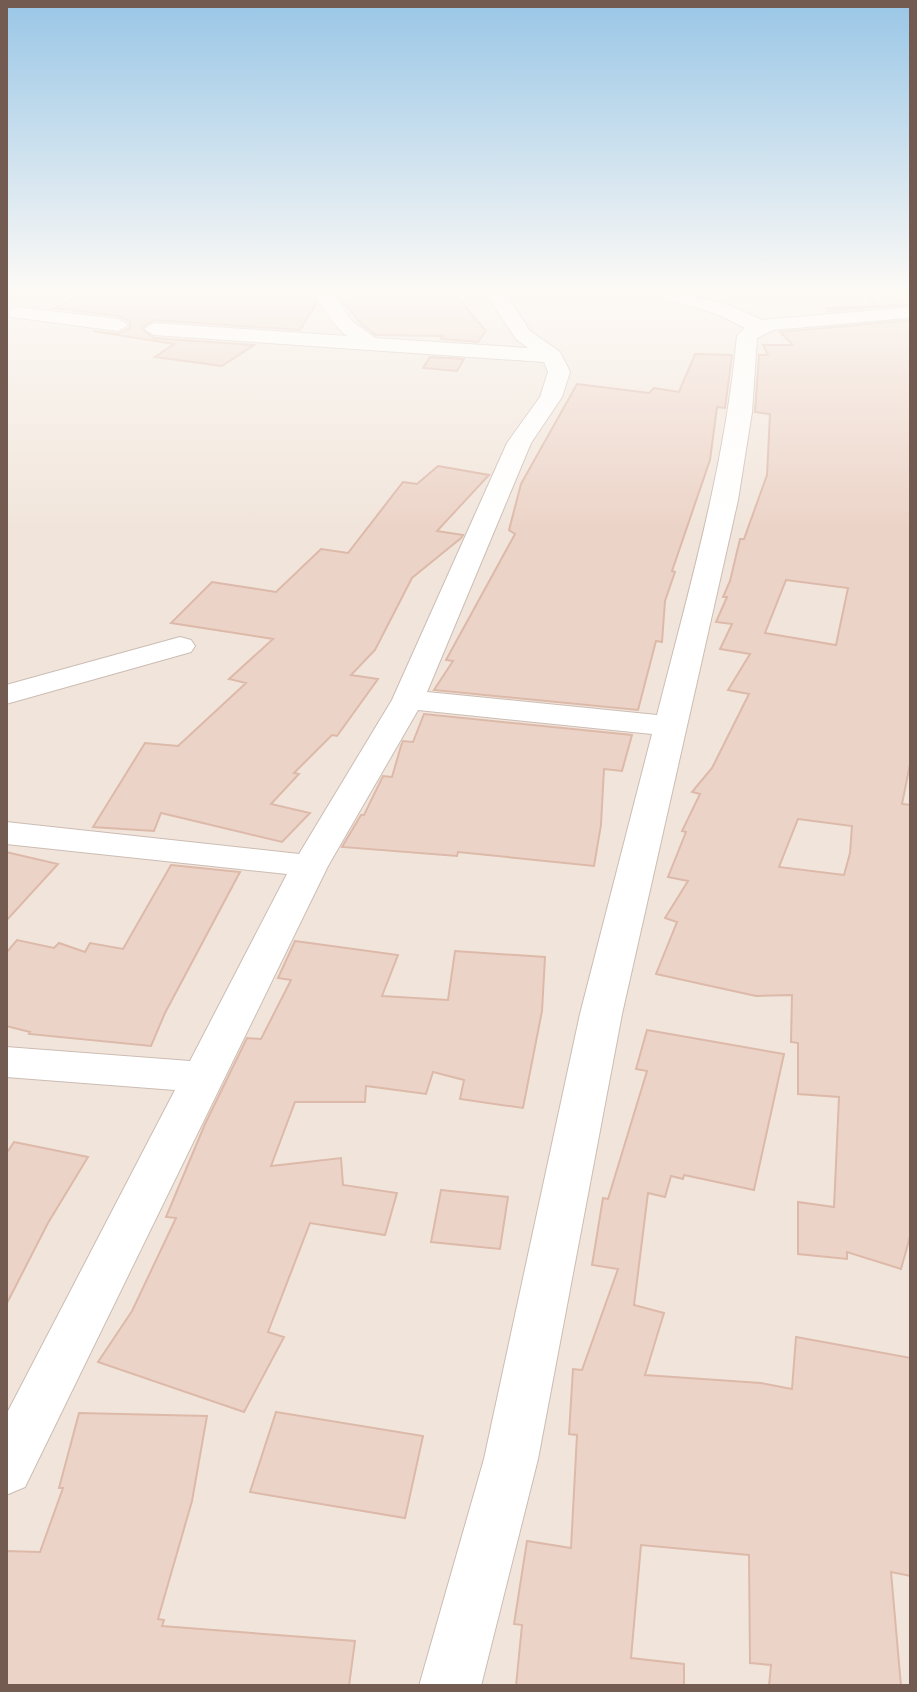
<svg xmlns="http://www.w3.org/2000/svg" width="917" height="1692" viewBox="0 0 917 1692" font-family="'Roboto Condensed',sans-serif">
	<style>
		.residential { fill: #f1e5db }
		.building { fill: #ecd3c7; stroke: #ddb9a9; stroke-width: 2; fill-rule: evenodd }
		.lines { fill: none; stroke-linecap: round; stroke-linejoin: round }
		.street-casing { stroke: #ccbcb3; stroke-width: 2 }
		.street { fill: #fff; fill-rule: evenodd }
	</style>
	<rect width="100%" height="100%" fill="#faf4ec"/>
	<path class="residential" d="M 6,291 L 911,291 L 911,1686 L 6,1686 Z"/>
	<path class="building" d="M 90,291 L 308,293 L 316,304 L 300,330 L 154,320 L 141,328 L 154,338 L 254,345 L 222,366 L 155,357 L 174,344 L 93,331 L 118,334 L 130,328 L 130,322 L 118,316 L 55,308 Z
		M 335,291 L 452,291 L 486,331 L 478,342 L 441,339 L 443,336 L 376,335 L 361,324 Z
		M 911,293 L 911,304 L 829,311 L 826,308 L 877,306 L 865,295 Z
		M 911,320 L 911,759 L 902,804 L 911,805 L 911,1233 L 901,1269 L 847,1252 L 847,1259 L 798,1254 L 798,1202 L 834,1207 L 839,1097 L 798,1094 L 798,1043 L 791,1042 L 792,995 L 756,996 L 656,974 L 677,922 L 665,918 L 688,881 L 668,877 L 686,832 L 682,831 L 700,794 L 692,792 L 712,768 L 749,694 L 728,690 L 750,654 L 720,649 L 732,624 L 716,622 L 727,597 L 723,597 L 730,581 L 740,539 L 744,539 L 767,475 L 770,414 L 755,412 L 759,355 L 768,355 L 763,345 L 793,345 L 780,332 ZM 786,580 L 848,588 L 836,645 L 765,633 ZM 798,819 L 852,826 L 850,853 L 844,875 L 779,867 Z
		M 695,354 L 732,355 L 725,408 L 717,407 L 710,460 L 672,571 L 675,572 L 665,601 L 662,642 L 656,641 L 638,710 L 434,690 L 453,661 L 446,660 L 515,534 L 509,530 L 521,484 L 577,384 L 649,393 L 654,388 L 679,392 Z
		M 430,357 L 464,359 L 457,371 L 423,368 Z
		M 438,466 L 489,475 L 437,531 L 463,535 L 461,538 L 412,578 L 375,650 L 351,675 L 378,679 L 337,736 L 332,735 L 294,773 L 299,774 L 271,804 L 310,813 L 282,842 L 161,813 L 154,831 L 93,827 L 145,743 L 178,746 L 246,683 L 229,679 L 273,639 L 171,623 L 212,582 L 276,592 L 321,549 L 348,553 L 403,482 L 417,484 Z
		M 424,714 L 632,735 L 622,771 L 604,769 L 601,825 L 594,866 L 458,852 L 457,856 L 342,847 L 361,815 L 364,815 L 383,776 L 392,777 L 401,746 L 403,741 L 413,742 Z
		M 6,852 L 58,864 L 6,921 Z
		M 171,865 L 240,872 L 165,1013 L 151,1046 L 29,1034 L 30,1032 L 6,1026 L 6,953 L 17,940 L 54,948 L 59,943 L 85,952 L 90,943 L 123,949 Z
		M 295,941 L 398,955 L 382,996 L 448,1000 L 455,951 L 545,957 L 542,1011 L 523,1108 L 460,1099 L 464,1080 L 433,1072 L 426,1094 L 366,1086 L 365,1102 L 295,1102 L 271,1166 L 341,1158 L 343,1185 L 397,1193 L 385,1235 L 310,1223 L 268,1332 L 284,1337 L 244,1412 L 98,1362 L 132,1311 L 176,1218 L 166,1217 L 205,1124 L 247,1038 L 261,1039 L 291,980 L 278,978 Z
		M 647,1030 L 784,1054 L 754,1190 L 684,1175 L 683,1179 L 671,1176 L 665,1197 L 648,1193 L 634,1305 L 664,1313 L 645,1375 L 761,1383 L 792,1389 L 796,1337 L 911,1358 L 911,1576 L 891,1572 L 901,1686 L 769,1686 L 771,1665 L 750,1663 L 749,1555 L 641,1545 L 631,1658 L 684,1664 L 684,1686 L 516,1686 L 522,1625 L 514,1624 L 527,1541 L 571,1548 L 577,1435 L 569,1434 L 573,1369 L 582,1370 L 618,1269 L 592,1265 L 603,1198 L 608,1199 L 647,1071 L 636,1069 Z
		M 14,1142 L 88,1157 L 48,1223 L 6,1305 L 6,1154 Z
		M 441,1190 L 508,1197 L 500,1249 L 431,1242 Z
		M 276,1412 L 423,1436 L 405,1518 L 250,1492 Z
		M 79,1413 L 207,1416 L 192,1501 L 158,1619 L 164,1620 L 162,1626 L 355,1641 L 349,1686 L 6,1686 L 6,1551 L 40,1552 L 63,1488 L 59,1488 Z"/>
	<g class="lines">
		<g class="street-casing">
			<path id="street" d="M 310,291 L 331,291 L 352,321 L 375,338 L 528,348 L 516,339 L 484,291 L 504,291 L 530,331 L 560,352 L 570,372 L 562,397 L 531,443 L 427,692 L 657,715 C 689,589 725,466 737,336 L 745,328 L 717,314 L 652,295 L 649,291 L 680,291 L 731,306 L 762,320 L 911,307 L 911,317 L 907,318 L 773,330 L 757,338 L 752,412 L 738,500 L 622,1014 L 538,1459 L 481,1686 L 419,1686 L 484,1459 L 580,1014 L 652,734 L 418,710 L 328,866 L 25,1487 L 6,1495 L 6,1415 L 175,1090 L 6,1077 L 6,1047 L 190,1061 L 287,874 L 6,844 L 6,822 L 299,854 L 392,700 L 507,443 L 540,397 L 548,372 L 544,362 L 154,335 L 144,329 L 154,323 L 347,336 C 334,326 321,305 310,291 Z
				M 18,307 L 118,319 L 128,325 L 118,331 L 11,317 L 8,313 L 11,309 Z
				M 180,637 L 191,640 L 195,646 L 191,652 L 6,704 L 6,685 Z"/>
		</g>
		<use href="#street" class="street"/>
	</g>
	<linearGradient id="sky" x2="0" y2="1"><stop stop-color="#99c6e6"/><stop offset="0.55" stop-color="#fdfaf6"/><stop offset="1" stop-color="#fdfaf6" stop-opacity="0"/></linearGradient>
	<rect width="917" height="528" fill="url(#sky)"/>
	<rect width="917" height="1692" fill="none" stroke="#735b51" stroke-width="16"/>
</svg>
